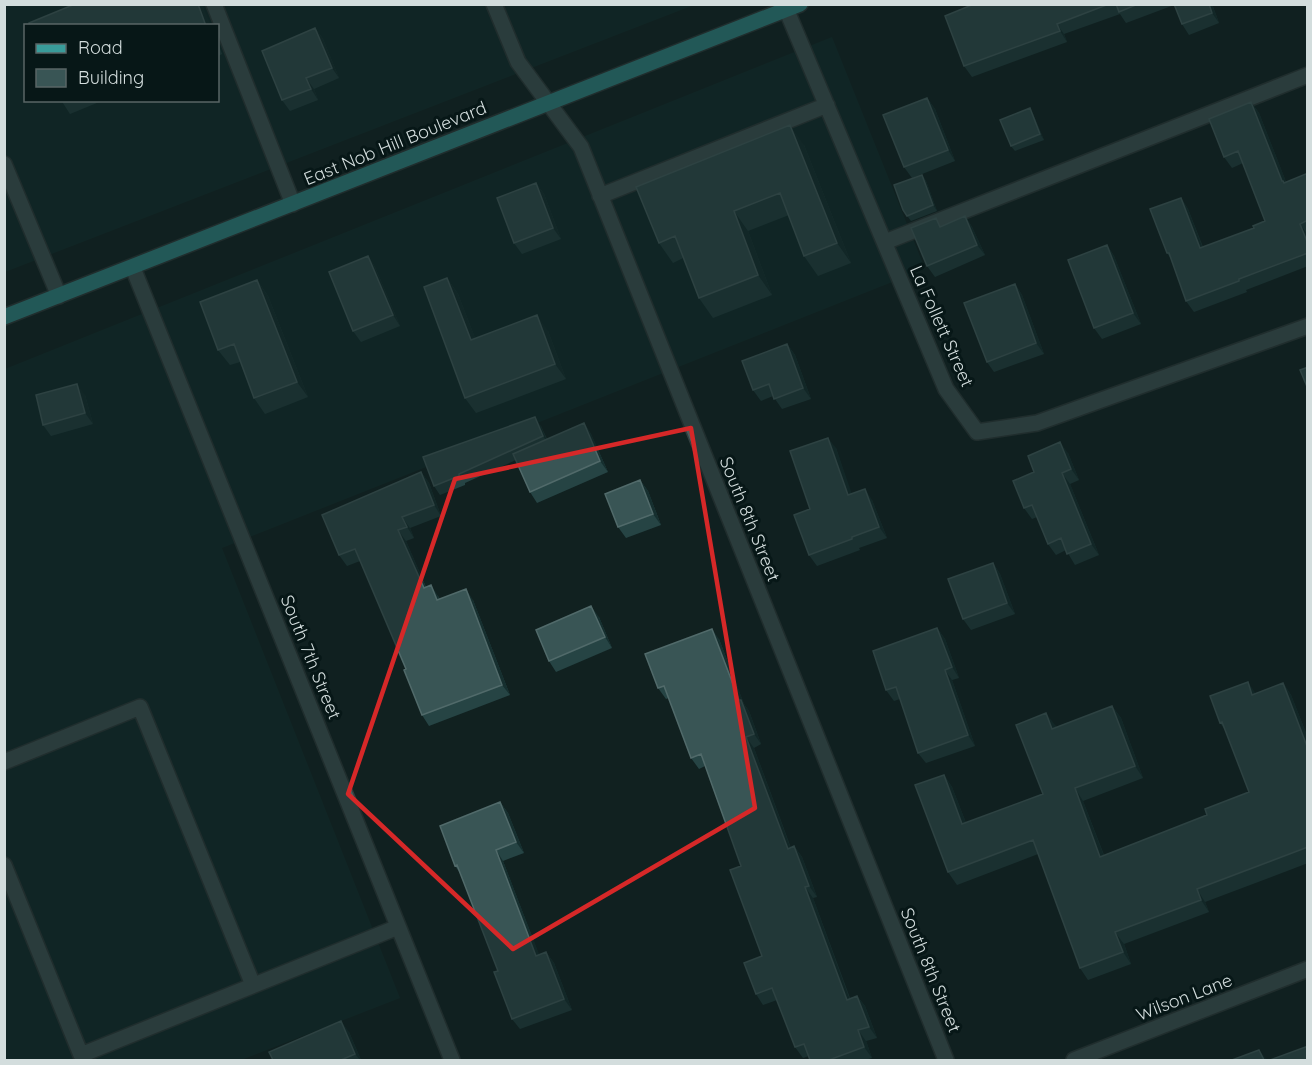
<svg xmlns="http://www.w3.org/2000/svg" width="1312" height="1065" viewBox="0 0 1312 1065" font-family="Quicksand,sans-serif">
	<style>
		.built { fill: #112c2b; fill-rule: evenodd }
		.lines { fill: none; stroke-linecap: round; stroke-linejoin: round }
		.minor-casing { stroke: #333d3d; stroke-width: 18 }
		.major-casing { stroke: #333d3d; stroke-width: 18 }
		.minor { stroke: #4b5d5d; stroke-width: 15 }
		.major { stroke: #399c9a; stroke-width: 15 }
		.wall { fill: #264444 }
		.shaded-wall { fill: #162f2f }
		.building { fill: #395555; stroke: #516a6a; stroke-width: 1.5 }
		.marked { fill: none; stroke: #d62828; stroke-width: 4.5; stroke-linejoin: round }
		.labels { text-anchor: middle; dominant-baseline: central; stroke-width: 6; stroke-linejoin: round; paint-order: stroke }
		.street-label { font-size: 18px; fill: #d3dddd; stroke: #071717 }
	</style>
	<rect width="100%" height="100%" fill="#112120"/>
	<path class="built" d="M 5,5 L 694,5 L 5,272 ZM 26,26 L 218,26 L 218,100 L 26,100 Z
		M 832,37 L 925,269 L 222,548 L 400,998 L 241,1060 L 5,1060 L 5,369 Z"/>
	<g class="lines">
		<g class="minor-casing">
			<path id="minor" d="M 214,4 L 293,204
				M 494,4 L 518,62 L 581,147 L 946,1060
				M 784,4 L 946,389 L 977,432 L 1037,423 L 1308,326
				M 4,164 L 59,296
				M 600,196 L 827,105
				M 885,242 L 1308,75
				M 133,268 L 452,1060
				M 4,762 L 140,707 L 253,985
				M 4,865 L 81,1055 L 398,927
				M 1074,1060 L 1308,969"/>
		</g>
		<g class="major-casing">
			<path id="major" d="M 4,317 L 800,4"/>
		</g>
		<use href="#minor" class="minor"/>
		<use href="#major" class="major"/>
	</g>
	<path class="wall" d="M 974,4 L 1212,4 L 1219,23 L 1189,35 L 1182,24 L 1174,5 L 1126,23 L 1120,14 L 1064,34 L 1067,42 L 972,77 L 964,66 Z
		M 315,28 L 323,39 L 339,78 L 314,89 L 318,100 L 290,111 L 282,100 Z
		M 218,43 L 222,54 L 218,56 Z
		M 927,98 L 935,109 L 955,161 L 912,178 L 904,167 Z
		M 61,100 L 104,100 L 70,114 Z
		M 1251,102 L 1259,113 L 1286,182 L 1308,173 L 1308,266 L 1246,290 L 1247,292 L 1194,312 L 1186,301 L 1171,259 L 1167,253 L 1181,198 L 1188,209 L 1203,247 L 1254,228 L 1265,221 L 1243,163 L 1232,168 L 1224,157 Z
		M 1033,114 L 1044,140 L 1015,151 L 1011,146 Z
		M 804,145 L 851,263 L 818,276 L 804,256 L 789,215 L 748,231 L 772,295 L 713,318 L 699,298 L 683,258 L 673,263 L 659,243 Z
		M 922,175 L 926,181 L 937,211 L 911,221 L 903,210 Z
		M 536,183 L 544,194 L 561,239 L 522,254 L 514,243 Z
		M 965,216 L 972,227 L 985,255 L 935,277 L 927,266 L 942,226 Z
		M 1107,245 L 1114,256 L 1141,324 L 1102,339 L 1094,328 Z
		M 368,256 L 375,267 L 400,326 L 361,342 L 353,331 Z
		M 447,278 L 458,294 L 475,338 L 548,331 L 566,379 L 476,413 L 465,398 Z
		M 257,280 L 268,296 L 308,397 L 265,414 L 254,398 L 240,362 L 230,365 L 218,350 Z
		M 1015,284 L 1022,295 L 1044,354 L 994,372 L 987,362 Z
		M 787,344 L 795,355 L 811,399 L 782,409 L 773,396 L 761,401 L 753,390 Z
		M 85,395 L 93,424 L 51,436 L 43,425 Z
		M 584,423 L 591,434 L 608,472 L 537,503 L 530,492 L 516,460 L 465,483 L 465,485 L 440,495 L 434,486 L 541,426 L 547,439 Z
		M 836,448 L 851,494 L 872,500 L 887,538 L 859,548 L 860,550 L 817,566 L 809,555 L 810,509 Z
		M 1068,453 L 1079,480 L 1070,484 L 1099,555 L 1075,565 L 1066,550 L 1056,555 L 1048,544 L 1037,517 L 1032,519 L 1024,508 L 1034,472 Z
		M 421,472 L 429,483 L 441,516 L 410,528 L 414,538 L 406,541 L 426,587 L 438,596 L 440,599 L 473,600 L 510,695 L 429,726 L 422,715 L 406,669 L 360,561 L 347,566 L 339,555 Z
		M 640,480 L 648,491 L 661,525 L 626,538 L 618,527 Z
		M 993,563 L 1000,574 L 1015,614 L 971,630 L 963,619 Z
		M 599,617 L 612,648 L 556,672 L 549,661 Z
		M 937,628 L 945,639 L 959,678 L 952,680 L 975,746 L 926,763 L 918,753 L 900,699 L 894,701 L 886,690 Z
		M 719,639 L 744,704 L 749,711 L 761,744 L 754,748 L 791,848 L 794,846 L 802,857 L 817,897 L 813,898 L 850,998 L 857,996 L 865,1006 L 877,1038 L 866,1041 L 872,1058 L 865,1060 L 810,1060 L 809,1056 L 803,1058 L 795,1047 L 777,1000 L 763,1005 L 756,994 L 762,956 L 741,866 L 705,766 L 699,769 L 691,758 L 669,698 L 666,699 L 658,688 Z
		M 1283,683 L 1291,695 L 1308,738 L 1308,863 L 1205,902 L 1209,912 L 1124,944 L 1131,964 L 1088,980 L 1080,968 L 1038,854 L 957,885 L 948,872 L 944,775 L 952,787 L 966,823 L 1043,794 L 1055,725 L 1056,727 L 1112,706 L 1121,718 L 1143,778 L 1083,801 L 1104,855 L 1207,815 L 1249,792 L 1226,731 L 1220,723 L 1256,693 Z
		M 500,802 L 508,813 L 524,853 L 503,861 L 539,955 L 546,952 L 554,963 L 572,1010 L 520,1029 L 512,1019 L 498,971 L 460,873 L 455,866 Z
		M 349,1032 L 361,1060 L 273,1060 Z"/>
	<path class="shaded-wall" d="M 198,4 L 202,4 L 211,26 L 206,26 Z
		M 1209,4 L 1212,4 L 1219,23 L 1212,13 Z
		M 1057,24 L 1064,34 L 1067,42 L 1060,31 Z
		M 315,28 L 323,39 L 339,78 L 332,68 Z
		M 306,78 L 314,89 L 318,100 L 311,89 Z
		M 927,98 L 935,109 L 955,161 L 948,150 Z
		M 1251,102 L 1259,113 L 1288,187 L 1282,181 Z
		M 1030,108 L 1033,114 L 1044,140 L 1040,134 Z
		M 790,125 L 804,145 L 851,263 L 837,243 Z
		M 922,175 L 926,181 L 937,211 L 933,205 Z
		M 536,183 L 544,194 L 561,239 L 553,228 Z
		M 1181,198 L 1188,209 L 1207,259 L 1200,248 Z
		M 734,211 L 748,231 L 772,295 L 758,275 Z
		M 965,216 L 972,227 L 985,255 L 977,245 Z
		M 1300,224 L 1308,235 L 1308,244 Z
		M 1107,245 L 1114,256 L 1141,324 L 1133,313 Z
		M 368,256 L 375,267 L 400,326 L 393,315 Z
		M 447,278 L 458,294 L 482,356 L 471,340 Z
		M 257,280 L 268,296 L 308,397 L 297,382 Z
		M 1015,284 L 1022,295 L 1044,354 L 1036,343 Z
		M 537,315 L 548,331 L 566,379 L 555,364 Z
		M 787,344 L 795,355 L 811,399 L 803,388 Z
		M 77,384 L 85,395 L 93,424 L 85,413 Z
		M 535,417 L 541,426 L 549,445 L 543,436 Z
		M 584,423 L 591,434 L 608,472 L 600,461 Z
		M 828,438 L 836,448 L 856,506 L 848,495 Z
		M 1060,442 L 1068,453 L 1079,480 L 1071,469 Z
		M 421,472 L 429,483 L 441,516 L 434,505 Z
		M 1062,473 L 1070,484 L 1099,555 L 1091,544 Z
		M 640,480 L 648,491 L 661,525 L 653,514 Z
		M 865,489 L 872,500 L 887,538 L 879,527 Z
		M 402,517 L 410,528 L 414,538 L 407,527 Z
		M 398,530 L 406,541 L 431,599 L 424,588 Z
		M 993,563 L 1000,574 L 1015,614 L 1007,603 Z
		M 431,585 L 438,596 L 445,611 L 437,600 Z
		M 466,589 L 473,600 L 510,695 L 502,685 Z
		M 591,606 L 599,617 L 612,648 L 605,637 Z
		M 937,628 L 945,639 L 959,678 L 952,667 Z
		M 712,629 L 719,639 L 744,704 L 749,711 L 761,744 L 754,734 L 739,700 Z
		M 945,670 L 952,680 L 975,746 L 968,735 Z
		M 1248,682 L 1256,694 L 1252,695 Z
		M 1283,683 L 1291,695 L 1308,738 L 1308,749 Z
		M 1112,706 L 1121,718 L 1143,778 L 1135,766 Z
		M 1046,713 L 1055,725 L 1061,741 L 1052,729 Z
		M 746,737 L 754,748 L 795,860 L 788,849 Z
		M 944,775 L 952,787 L 971,836 L 962,824 Z
		M 1075,788 L 1083,801 L 1109,869 L 1100,857 Z
		M 500,802 L 508,813 L 524,853 L 516,842 Z
		M 794,846 L 802,857 L 817,897 L 809,886 Z
		M 496,850 L 503,861 L 544,967 L 536,956 Z
		M 805,887 L 813,898 L 854,1011 L 847,1000 Z
		M 1197,889 L 1205,902 L 1209,912 L 1201,900 Z
		M 1115,932 L 1124,944 L 1131,964 L 1123,952 Z
		M 546,952 L 554,963 L 572,1010 L 564,999 Z
		M 857,996 L 865,1006 L 877,1038 L 869,1027 Z
		M 341,1021 L 349,1032 L 361,1060 L 360,1060 L 355,1054 Z
		M 858,1030 L 866,1041 L 872,1058 L 864,1047 Z
		M 1259,1050 L 1267,1060 L 1264,1060 Z"/>
	<path class="building" d="M 75,4 L 198,4 L 206,26 L 30,26 L 29,23 Z
		M 974,4 L 1109,4 L 1057,24 L 1060,31 L 964,66 L 945,16 Z
		M 1116,4 L 1138,4 L 1119,12 Z
		M 1174,4 L 1209,4 L 1212,13 L 1182,24 Z
		M 315,28 L 332,68 L 306,78 L 311,89 L 282,100 L 262,51 Z
		M 927,98 L 948,150 L 904,167 L 883,115 Z
		M 1251,102 L 1282,181 L 1283,181 L 1284,183 L 1308,173 L 1308,220 L 1300,224 L 1308,244 L 1308,253 L 1239,279 L 1239,281 L 1186,301 L 1169,253 L 1167,253 L 1150,209 L 1181,198 L 1200,248 L 1254,228 L 1253,226 L 1265,221 L 1238,151 L 1224,157 L 1209,119 Z
		M 1030,108 L 1040,134 L 1011,146 L 1000,120 Z
		M 790,125 L 837,243 L 804,256 L 780,193 L 734,211 L 758,275 L 699,298 L 675,236 L 659,243 L 636,187 Z
		M 922,175 L 933,205 L 907,216 L 903,210 L 894,185 Z
		M 536,183 L 553,228 L 514,243 L 497,198 Z
		M 965,216 L 977,245 L 927,266 L 911,228 L 936,218 L 940,227 Z
		M 1107,245 L 1133,313 L 1094,328 L 1068,260 Z
		M 368,256 L 393,315 L 353,331 L 329,272 Z
		M 447,278 L 471,340 L 537,315 L 555,364 L 465,398 L 424,287 Z
		M 257,280 L 297,382 L 254,398 L 234,344 L 218,350 L 200,302 Z
		M 1015,284 L 1036,343 L 987,362 L 964,303 Z
		M 787,344 L 803,388 L 774,399 L 769,384 L 753,390 L 742,361 Z
		M 1308,367 L 1308,389 L 1300,370 Z
		M 77,384 L 85,413 L 43,425 L 36,395 Z
		M 535,417 L 543,436 L 459,474 L 459,476 L 434,486 L 423,457 Z
		M 584,423 L 600,461 L 530,492 L 513,454 Z
		M 828,438 L 848,495 L 865,489 L 879,527 L 852,537 L 852,539 L 809,555 L 794,515 L 810,509 L 790,451 Z
		M 1060,442 L 1071,469 L 1062,473 L 1091,544 L 1067,554 L 1061,538 L 1048,544 L 1032,505 L 1024,508 L 1013,481 L 1034,472 L 1028,456 Z
		M 421,472 L 434,505 L 402,517 L 407,527 L 398,530 L 424,588 L 431,585 L 437,600 L 466,589 L 502,685 L 422,715 L 404,670 L 406,669 L 355,549 L 339,555 L 322,515 Z
		M 640,480 L 653,514 L 618,527 L 605,494 Z
		M 993,563 L 1007,603 L 963,619 L 948,579 Z
		M 591,606 L 605,637 L 549,661 L 536,630 Z
		M 937,628 L 952,667 L 945,670 L 968,735 L 918,753 L 896,687 L 886,690 L 873,651 Z
		M 712,629 L 739,700 L 741,700 L 754,734 L 746,737 L 788,849 L 794,846 L 809,886 L 805,887 L 847,1000 L 857,996 L 869,1027 L 858,1030 L 864,1047 L 829,1060 L 810,1060 L 804,1044 L 795,1047 L 772,988 L 756,994 L 744,963 L 762,956 L 730,870 L 741,866 L 701,754 L 691,758 L 664,686 L 658,688 L 645,654 Z
		M 1248,682 L 1252,695 L 1283,683 L 1308,749 L 1308,847 L 1197,889 L 1201,900 L 1115,932 L 1123,952 L 1080,968 L 1033,840 L 948,872 L 915,785 L 944,775 L 962,824 L 1043,794 L 1016,725 L 1046,713 L 1052,729 L 1112,706 L 1135,766 L 1075,788 L 1100,857 L 1207,815 L 1205,809 L 1249,792 L 1222,722 L 1220,723 L 1210,696 Z
		M 500,802 L 516,842 L 496,850 L 536,956 L 546,952 L 564,999 L 512,1019 L 494,972 L 498,971 L 457,865 L 455,866 L 440,826 Z
		M 341,1021 L 355,1054 L 341,1060 L 273,1060 L 269,1052 Z
		M 1308,1046 L 1308,1060 L 1270,1060 Z
		M 1259,1050 L 1264,1060 L 1232,1060 Z"/>
	<path d="M0 0H1312V1065H0ZM 691,428 L 755,808 L 513,949 L 348,794 L 455,479 Z" fill="#112120" fill-opacity=".55" fill-rule="evenodd"/>
	<path class="marked" d="M 691,428 L 755,808 L 513,949 L 348,794 L 455,479 Z"/>
	<g class="labels">
		<g class="street-label">
			<text transform="translate(395 143) rotate(-22)">East Nob Hill Boulevard</text>
			<text transform="translate(942 326) rotate(66)">La Follett Street</text>
			<text transform="translate(750 519) rotate(68)">South 8th Street</text>
			<text transform="translate(311 657) rotate(68)">South 7th Street</text>
			<text transform="translate(931 970) rotate(68)">South 8th Street</text>
			<text transform="translate(1184 997) rotate(-21)">Wilson Lane</text>
		</g>
	</g>
	<rect width="1312" height="1065" fill="none" stroke="#d3dddd" stroke-width="12"/>
	<rect x="24" y="24" width="195" height="78" fill="#071717" stroke="#596666" stroke-width="1.5"/>
	<rect x="36" y="44" width="30" height="9" fill="#399c9a" stroke="#596666" stroke-width="1.5"/>
	<text x="78" y="54" font-size="18" fill="#d3dddd">Road</text>
	<rect x="36" y="69" width="30" height="18" fill="#395555" stroke="#596666" stroke-width="1.5"/>
	<text x="78" y="84" font-size="18" fill="#d3dddd">Building</text>
</svg>
